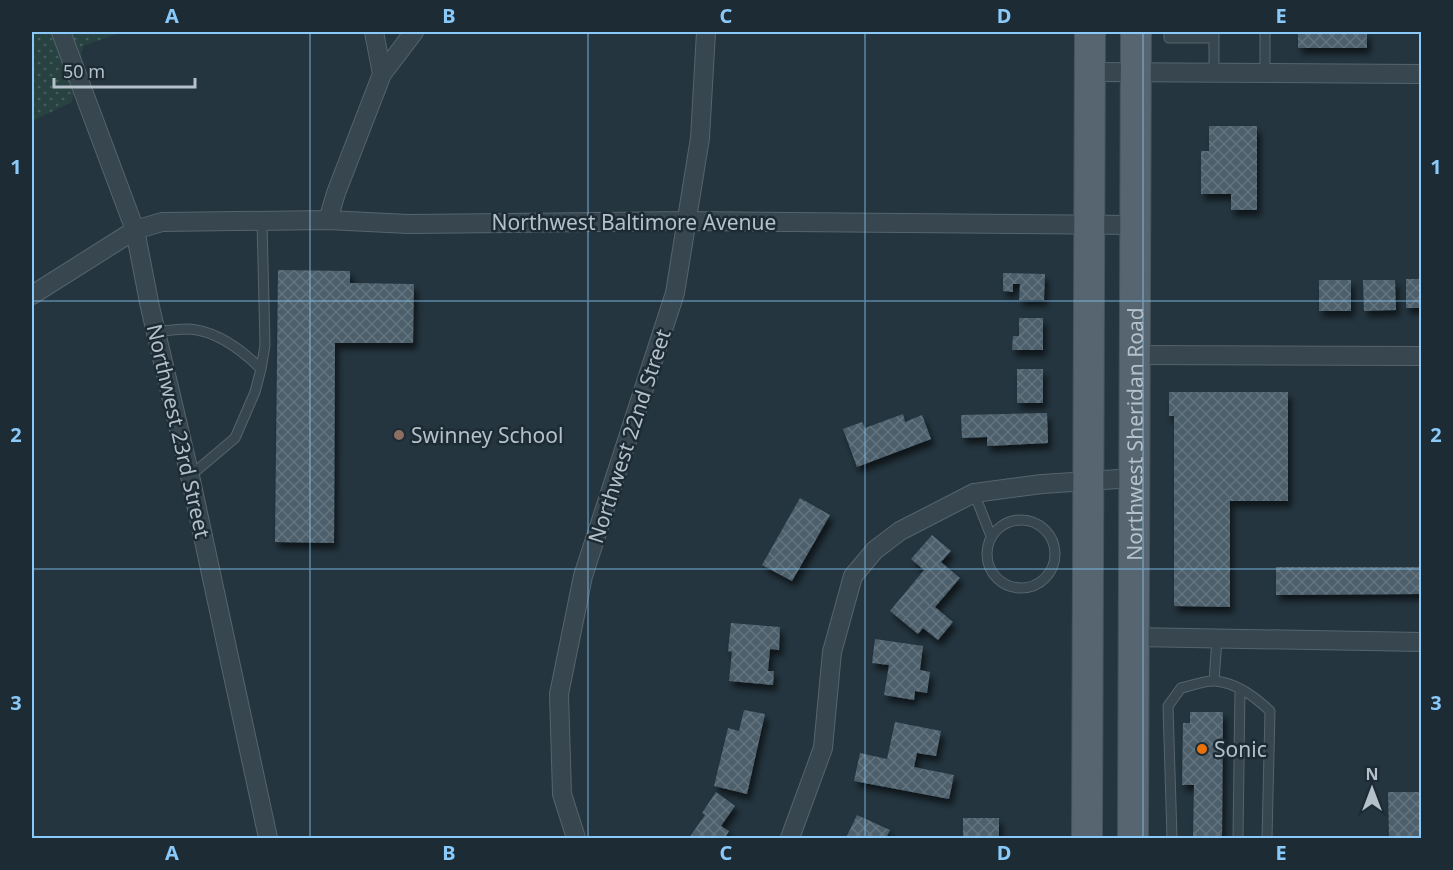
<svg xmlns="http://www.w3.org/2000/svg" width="1453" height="870" viewBox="0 0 1453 870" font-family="'Noto Sans',sans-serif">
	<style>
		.park { fill: url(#park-dots) }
		.building { fill: url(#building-cross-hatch); filter: url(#shadow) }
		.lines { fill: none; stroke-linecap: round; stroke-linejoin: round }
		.service-casing { stroke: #56646d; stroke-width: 11 }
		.minor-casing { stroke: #56646d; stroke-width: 20 }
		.primary-casing { stroke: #44525b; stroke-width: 32 }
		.service { stroke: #38464f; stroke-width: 9 }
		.minor { stroke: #38464f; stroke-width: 18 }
		.primary { stroke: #56656f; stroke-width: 30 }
		.grid { fill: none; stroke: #89cafa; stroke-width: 1.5; stroke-opacity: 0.55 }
		.education-dot { fill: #8d6e63; stroke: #1d2b34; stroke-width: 2 }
		.food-dot { fill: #e8710a; stroke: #1d2b34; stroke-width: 2 }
		.labels { text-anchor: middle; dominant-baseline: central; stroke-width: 5; stroke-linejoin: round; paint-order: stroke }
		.street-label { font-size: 21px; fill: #b4c1ca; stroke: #1d2b34 }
		.poi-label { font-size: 21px; fill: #b4c1ca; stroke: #1d2b34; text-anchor: start }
		.neatline { fill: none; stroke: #89cafa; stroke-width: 2 }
		.grid-label { font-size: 20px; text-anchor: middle; font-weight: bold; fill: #89cafa }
	</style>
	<defs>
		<pattern id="park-dots" width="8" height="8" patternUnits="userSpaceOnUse" patternTransform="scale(1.5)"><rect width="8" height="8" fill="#274240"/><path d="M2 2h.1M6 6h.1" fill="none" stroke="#445c5a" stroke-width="1.8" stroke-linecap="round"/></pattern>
		<pattern id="building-cross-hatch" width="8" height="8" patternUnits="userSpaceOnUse" patternTransform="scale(1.5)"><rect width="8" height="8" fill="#4d5f6b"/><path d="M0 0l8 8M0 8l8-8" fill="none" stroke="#64747f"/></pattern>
		<filter id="shadow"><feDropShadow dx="3.5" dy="6" stdDeviation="3" flood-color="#0009"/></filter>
	</defs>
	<rect width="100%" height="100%" fill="#24353f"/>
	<path class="park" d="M 32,32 L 122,32 L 83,46 L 72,102 L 32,121 Z"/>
	<path class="building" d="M 1298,32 L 1367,32 L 1367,48 L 1298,48 Z
		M 1209,126 L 1257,126 L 1257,210 L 1231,210 L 1231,194 L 1201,194 L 1201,151 L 1209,151 Z
		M 278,270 L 350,271 L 350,283 L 414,284 L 413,343 L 335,343 L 334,543 L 275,542 Z
		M 1003,273 L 1045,274 L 1044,300 L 1019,300 L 1020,284 L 1013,284 L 1013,292 L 1003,291 Z
		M 1406,279 L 1422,279 L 1422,308 L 1406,308 Z
		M 1319,280 L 1351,280 L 1351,311 L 1319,311 Z
		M 1363,280 L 1395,280 L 1396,310 L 1364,311 Z
		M 1019,318 L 1043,318 L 1043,350 L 1012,350 L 1013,336 L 1019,336 Z
		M 1017,369 L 1043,369 L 1043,403 L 1017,403 Z
		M 1169,392 L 1288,392 L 1288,501 L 1230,501 L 1230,607 L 1174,606 L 1174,416 L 1169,416 Z
		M 1047,413 L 1048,443 L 987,446 L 987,437 L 962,438 L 961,415 Z
		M 903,414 L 905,422 L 922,415 L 931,439 L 857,467 L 843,429 L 862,422 L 865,428 Z
		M 800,498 L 830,515 L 792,581 L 762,565 Z
		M 932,535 L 951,551 L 941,562 L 960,578 L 935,607 L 953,622 L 938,640 L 923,628 L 918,634 L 890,611 L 924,570 L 911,559 Z
		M 1276,567 L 1422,567 L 1422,594 L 1276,595 Z
		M 731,623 L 780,627 L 779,650 L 770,649 L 768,671 L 774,671 L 773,685 L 729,681 L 732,652 L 728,651 Z
		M 875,639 L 923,646 L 920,670 L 930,672 L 927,693 L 915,691 L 914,700 L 884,695 L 889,665 L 872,663 Z
		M 744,710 L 765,714 L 747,794 L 714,786 L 728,728 L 739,731 Z
		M 1190,712 L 1223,712 L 1222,838 L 1193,838 L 1194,785 L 1182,785 L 1183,723 L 1190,723 Z
		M 895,722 L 941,731 L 936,756 L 917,753 L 914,767 L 954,775 L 949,799 L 854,781 L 860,753 L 887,759 Z
		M 716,792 L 735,806 L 721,826 L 729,831 L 725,838 L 689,838 L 705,815 L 702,813 Z
		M 1388,792 L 1422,792 L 1422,836 L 1389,836 Z
		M 857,815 L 890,830 L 886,838 L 846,838 Z
		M 963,818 L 999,818 L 999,838 L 963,838 Z"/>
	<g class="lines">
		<g class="service-casing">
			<path id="service" d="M 1169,32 L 1169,38 L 1214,38
				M 1214,32 L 1214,72
				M 1265,73 L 1265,32
				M 156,331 C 167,331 178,329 189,329 C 218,331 242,350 261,369 L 255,392 L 235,438 L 190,476
				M 261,369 L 265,345 L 262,222
				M 974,493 L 991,536
				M987 554a34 34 0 1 1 68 0a34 34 0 1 1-68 0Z
				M 1214,681 L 1217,638
				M 1172,838 L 1168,706 L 1181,688 C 1191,686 1205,680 1215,681 C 1237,683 1255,697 1270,711 L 1267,838
				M 1238,838 L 1240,689"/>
		</g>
		<g class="minor-casing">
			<path id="minor" d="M 61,32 L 135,230 L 150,307 L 190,476 L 268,838
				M 374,32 L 382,74 L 414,32
				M 1090,72 L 1422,74
				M 328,220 L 336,193 L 382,74
				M 32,295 L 135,230 L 162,222 L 328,220 L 408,224 L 687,221 L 1135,225
				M 1134,355 L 1422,356
				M 1134,637 L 1422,642
				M 576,838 L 562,794 L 559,694 L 583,576 L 675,293 L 700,138 L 706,32
				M 790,838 L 823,748 L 832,652 L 853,576 L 875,550 L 900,531 L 974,493 L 1042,484 L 1134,478"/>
		</g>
		<g class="primary-casing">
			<g id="primary">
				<path d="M 1087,838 L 1090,32"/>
				<path id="s1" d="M 1133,838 L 1136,32"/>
			</g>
		</g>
		<use href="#service" class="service"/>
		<use href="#minor" class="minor"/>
		<use href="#primary" class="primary"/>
	</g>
	<path class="grid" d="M 310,32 L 310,838M 588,32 L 588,838M 865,32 L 865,838M 1143,32 L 1143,838M 32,301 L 1422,301M 32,569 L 1422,569"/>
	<circle class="education-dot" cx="399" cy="435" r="6"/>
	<circle class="food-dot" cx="1202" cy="749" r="6"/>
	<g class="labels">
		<g class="street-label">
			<text x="634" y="222">Northwest Baltimore Avenue</text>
			<text transform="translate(179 431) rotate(77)">Northwest 23rd Street</text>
			<text stroke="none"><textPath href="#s1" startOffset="404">Northwest Sheridan Road</textPath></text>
			<text transform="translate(629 436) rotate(-72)">Northwest 22nd Street</text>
		</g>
		<g class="poi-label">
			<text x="411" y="435">Swinney School</text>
			<text x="1214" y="749">Sonic</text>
		</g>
	</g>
	<rect width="1453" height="870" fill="none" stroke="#1d2b34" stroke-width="66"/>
	<g transform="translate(1372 789)" stroke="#1d2b34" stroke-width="4.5" paint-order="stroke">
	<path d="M0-4.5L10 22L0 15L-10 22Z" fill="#b4c1ca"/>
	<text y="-9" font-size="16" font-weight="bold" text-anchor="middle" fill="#b4c1ca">N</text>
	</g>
	<path d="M54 78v9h141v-9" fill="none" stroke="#b4c1ca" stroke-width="3"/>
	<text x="63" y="78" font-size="18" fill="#b4c1ca" stroke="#1d2b34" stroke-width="4.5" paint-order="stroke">50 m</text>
	<rect x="33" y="33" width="1387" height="804" class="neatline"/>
	<g class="grid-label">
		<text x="172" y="23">A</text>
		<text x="449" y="23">B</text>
		<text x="726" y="23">C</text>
		<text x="1004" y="23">D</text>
		<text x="1281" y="23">E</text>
		<text x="16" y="174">1</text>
		<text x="1436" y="174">1</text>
		<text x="16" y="442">2</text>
		<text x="1436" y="442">2</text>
		<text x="16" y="710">3</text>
		<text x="1436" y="710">3</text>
		<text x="172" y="860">A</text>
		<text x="449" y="860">B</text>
		<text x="726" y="860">C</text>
		<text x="1004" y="860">D</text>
		<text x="1281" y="860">E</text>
	</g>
</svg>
